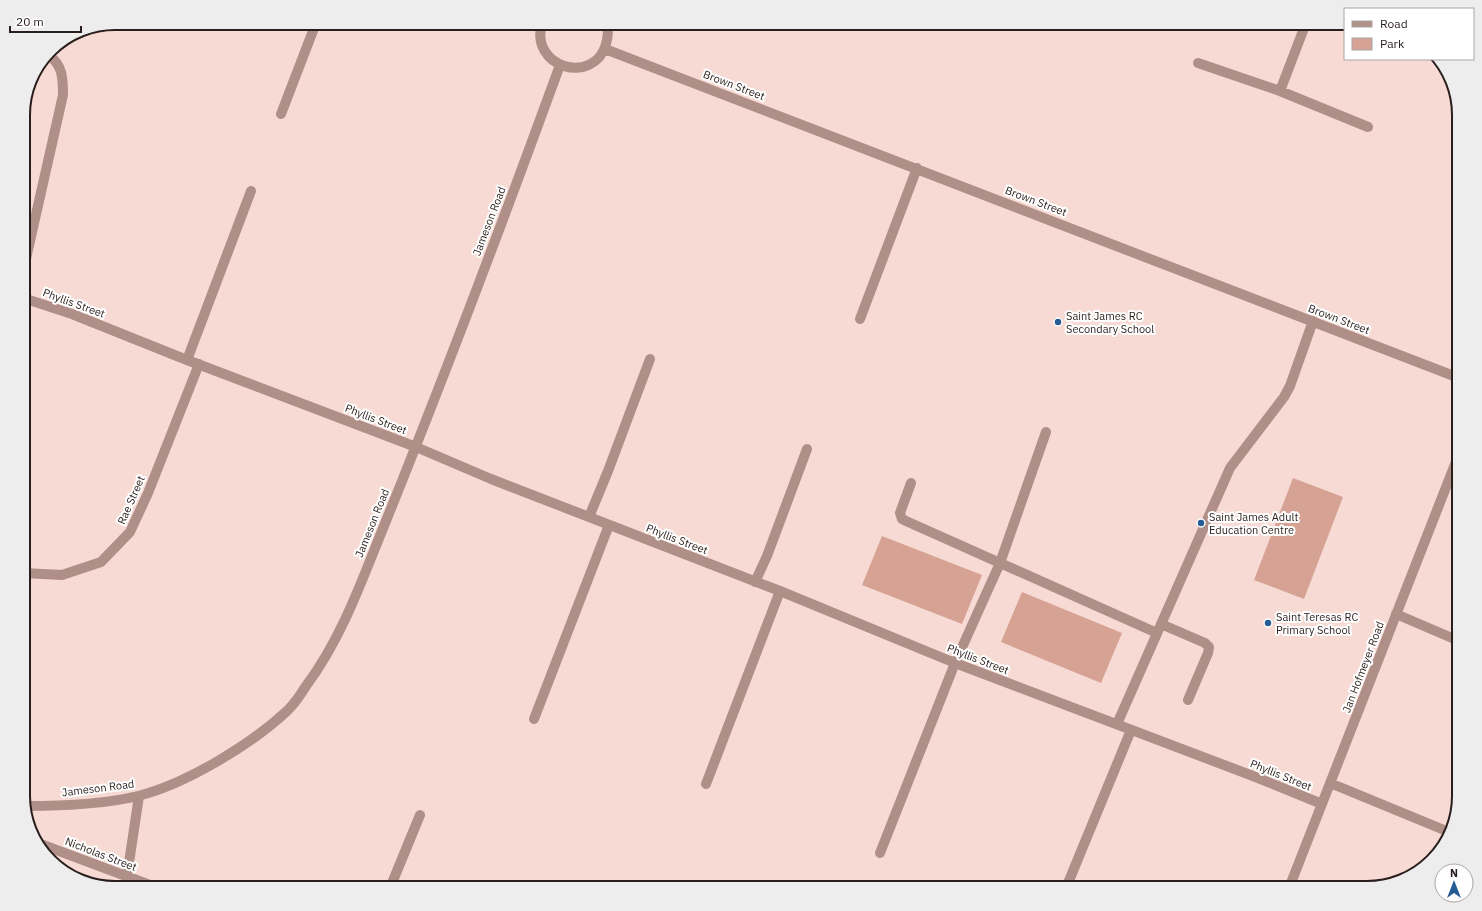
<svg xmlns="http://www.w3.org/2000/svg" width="1482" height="911" viewBox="0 0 1482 911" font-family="'IBM Plex Sans',sans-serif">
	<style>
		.green { fill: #d6a294 }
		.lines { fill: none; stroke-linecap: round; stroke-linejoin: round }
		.minor { stroke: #af8f87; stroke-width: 10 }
		.poi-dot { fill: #255c94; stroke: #fff; stroke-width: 1.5 }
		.labels { text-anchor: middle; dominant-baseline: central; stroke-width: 4; stroke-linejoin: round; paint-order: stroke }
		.street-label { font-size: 11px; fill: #281e1c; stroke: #fff }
		.poi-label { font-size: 11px; fill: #281e1c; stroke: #fff; text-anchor: start }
		.rim { fill: none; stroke: #281e1c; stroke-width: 2 }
	</style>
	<rect width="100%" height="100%" fill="#f6dad3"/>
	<path class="green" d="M 1293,478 L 1343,497 L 1304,599 L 1254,580 Z
		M 882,536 L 982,575 L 962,624 L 862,585 Z
		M 1022,592 L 1122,633 L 1101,683 L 1001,642 Z"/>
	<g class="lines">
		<path class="minor" d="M 542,23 C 529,68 594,86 606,44 C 608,37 609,30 606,23
			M 605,49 L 1459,378
			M 1198,63 L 1280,91 L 1368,127
			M 1280,91 L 1306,23
			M 281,114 L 316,23
			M 23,272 L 63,95 C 63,79 63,64 47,54
			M 23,298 L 72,314 L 187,360 L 416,447 L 491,479 L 780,591 L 955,663 L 1253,776 L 1322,804
			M 860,319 L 917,168
			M 187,360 L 251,191
			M 911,483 L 900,513 L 902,519 L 906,521 L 1157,633
			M 589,517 L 608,471 L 650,359
			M 23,573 L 62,575 L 101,562 L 130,532 L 148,493 L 199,364
			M 755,582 L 767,556 L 807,449
			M 1396,614 L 1459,641
			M 1161,624 L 1205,643 L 1209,647 L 1208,653 L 1188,700
			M 534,719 L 609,525
			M 1117,724 L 1230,468 L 1284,397 L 1290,386 L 1313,321
			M 1330,783 L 1449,832
			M 706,784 L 780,591
			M 25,806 C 60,806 105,804 138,796 C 186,784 252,744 288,710 C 295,703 301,694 306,686 C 344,635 364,574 388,516 C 448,367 505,216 560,65
			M 35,842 L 158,888
			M 880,853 L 955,663 L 1000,563 L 1046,432
			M 127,876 L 139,796
			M 390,888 L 420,815
			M 1066,888 L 1131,730
			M 1289,888 L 1459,454"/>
	</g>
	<g class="poi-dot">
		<circle cx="1058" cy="322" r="4"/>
		<circle cx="1201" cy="523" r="4"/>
		<circle cx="1268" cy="623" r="4"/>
	</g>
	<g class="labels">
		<g class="street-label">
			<text transform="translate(734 85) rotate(21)">Brown Street</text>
			<text transform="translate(1036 201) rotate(21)">Brown Street</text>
			<text transform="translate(489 221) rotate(-69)">Jameson Road</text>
			<text transform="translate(74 303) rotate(20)">Phyllis Street</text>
			<text transform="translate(1339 319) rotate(21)">Brown Street</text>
			<text transform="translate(376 419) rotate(21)">Phyllis Street</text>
			<text transform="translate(131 500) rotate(-66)">Rae Street</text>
			<text transform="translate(372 523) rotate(-68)">Jameson Road</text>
			<text transform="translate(677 539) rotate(21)">Phyllis Street</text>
			<text transform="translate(978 659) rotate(21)">Phyllis Street</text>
			<text transform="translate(1363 667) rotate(-69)">Jan Hofmeyer Road</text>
			<text transform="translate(1281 775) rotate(22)">Phyllis Street</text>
			<text transform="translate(98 788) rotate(-7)">Jameson Road</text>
			<text transform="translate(101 854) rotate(21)">Nicholas Street</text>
		</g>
		<g class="poi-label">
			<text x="1066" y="316">Saint James RC<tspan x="1066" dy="13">Secondary School</tspan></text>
			<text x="1209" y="517">Saint James Adult<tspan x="1209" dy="13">Education Centre</tspan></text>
			<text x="1276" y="617">Saint Teresas RC<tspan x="1276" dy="13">Primary School</tspan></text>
		</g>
	</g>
	<path d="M0 0H1482V911H0ZM115 30H1367A85 85 0 0 1 1452 115V796A85 85 0 0 1 1367 881H115A85 85 0 0 1 30 796V115A85 85 0 0 1 115 30Z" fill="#eeeded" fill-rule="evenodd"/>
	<path class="rim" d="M115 30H1367A85 85 0 0 1 1452 115V796A85 85 0 0 1 1367 881H115A85 85 0 0 1 30 796V115A85 85 0 0 1 115 30Z"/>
	<rect x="1344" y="8" width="130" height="52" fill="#ffffff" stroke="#a9a5a4"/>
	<rect x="1352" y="21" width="20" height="6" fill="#af8f87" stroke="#a9a5a4"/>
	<text x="1380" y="28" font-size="12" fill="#281e1c">Road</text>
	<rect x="1352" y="38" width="20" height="12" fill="#d6a294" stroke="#a9a5a4"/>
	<text x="1380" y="48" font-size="12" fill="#281e1c">Park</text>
	<g transform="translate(1454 883)"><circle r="19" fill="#ffffff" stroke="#a9a5a4"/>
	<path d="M0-3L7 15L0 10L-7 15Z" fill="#255c94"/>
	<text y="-6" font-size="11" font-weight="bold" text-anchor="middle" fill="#281e1c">N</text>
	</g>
	<path d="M10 26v6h71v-6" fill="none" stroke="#281e1c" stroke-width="2"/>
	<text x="16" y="26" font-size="12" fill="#281e1c" stroke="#ffffff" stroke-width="3" paint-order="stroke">20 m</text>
</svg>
